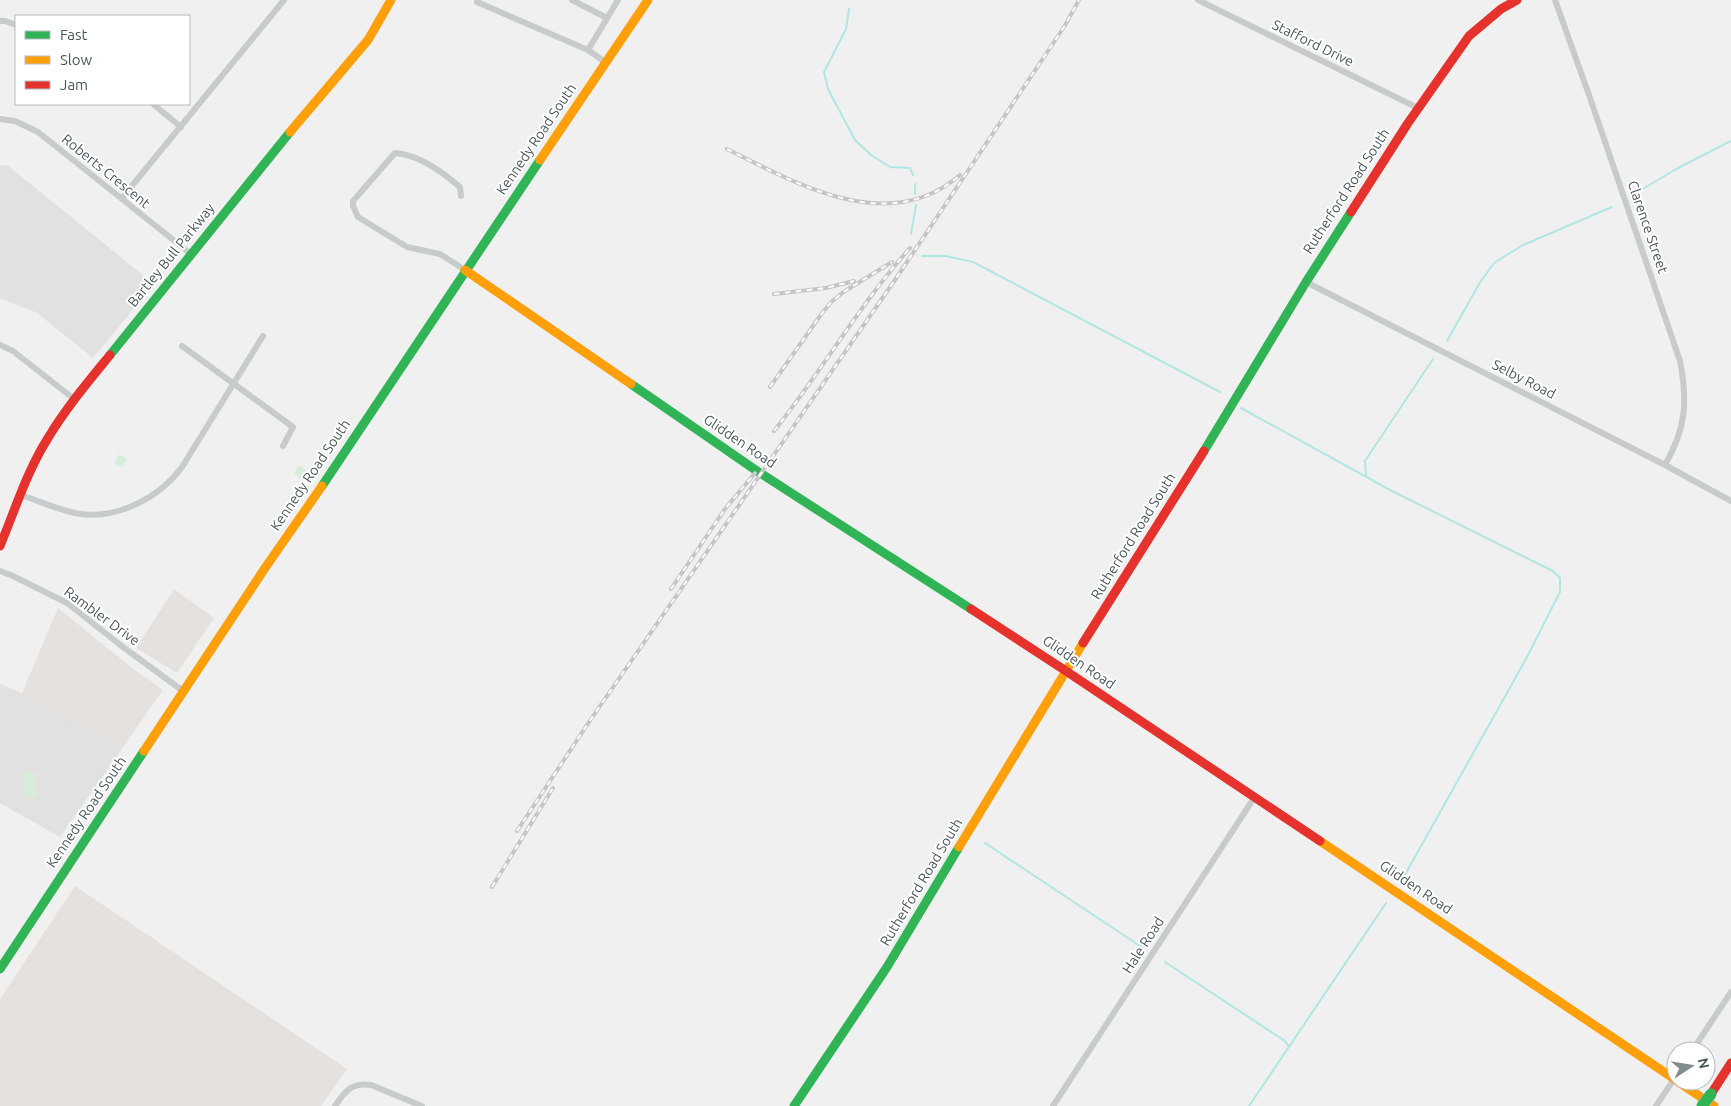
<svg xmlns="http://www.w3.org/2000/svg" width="1731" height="1106" viewBox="0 0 1731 1106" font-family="Ubuntu,sans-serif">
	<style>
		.commercial { fill: #e4e1de }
		.education { fill: #e2e1e2 }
		.green { fill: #d7edd9 }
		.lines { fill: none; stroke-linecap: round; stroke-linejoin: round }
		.stream { stroke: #b0e6e3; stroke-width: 2 }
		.street { stroke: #c8cbcb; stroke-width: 6 }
		.fast { stroke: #30b455; stroke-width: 9 }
		.slow { stroke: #ff9f0a; stroke-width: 9 }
		.jam { stroke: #e5322d; stroke-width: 9 }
		.rail-casing { stroke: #c4c6c6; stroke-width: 4 }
		.rail { stroke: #fff; stroke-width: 2; stroke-dasharray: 5.5; stroke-linecap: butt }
		.fast-bridge-casing { stroke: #b6bcbe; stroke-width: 12; stroke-linecap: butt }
		.fast-bridge { stroke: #30b455; stroke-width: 11 }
		.labels { text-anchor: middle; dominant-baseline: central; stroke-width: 4; stroke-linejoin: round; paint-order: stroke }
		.street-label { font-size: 14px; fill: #49565a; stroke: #fff }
	</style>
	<rect width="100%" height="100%" fill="#f0f0f0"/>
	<path class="commercial" d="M 174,589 L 214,618 L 177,673 L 136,648 Z
		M 58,608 L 127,664 L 163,690 L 121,750 L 22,693 Z
		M 75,886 L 347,1069 L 321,1106 L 0,1106 L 0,999 Z"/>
	<path class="education" d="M 7,165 L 154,284 L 93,358 L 37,313 L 0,298 L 0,166 Z
		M 0,684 L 22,693 L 121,750 L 60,837 L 0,803 Z"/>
	<path class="green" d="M 119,454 L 127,459 L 122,468 L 114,463 Z
		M 298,465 L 307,470 L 301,479 L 294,473 Z
		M 24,773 L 36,773 L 36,797 L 25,798 Z"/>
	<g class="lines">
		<path class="stream" d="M 849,9 L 846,29 L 824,72 L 828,89 L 855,140 L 871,155 L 890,167 L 910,168 L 913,175
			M 915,184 L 915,194
			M 1636,193 L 1678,168 L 1731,141
			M 911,234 L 916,205
			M 922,256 L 946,256 L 973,262 L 1220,392
			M 1447,341 L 1479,284 L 1494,263 L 1523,245 L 1612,207
			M 1241,408 L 1392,491 L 1553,571 L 1560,578 L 1560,592 L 1526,659 L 1402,880
			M 1366,476 L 1365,461 L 1433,359
			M 985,843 L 1143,948
			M 1165,962 L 1285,1041 L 1289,1047
			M 1249,1106 L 1386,903"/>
		<path class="street" d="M 478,0 L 477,2 L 588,50 L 605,62
			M 572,0 L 607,18
			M 1198,0 L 1418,108
			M 1555,0 L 1589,95 L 1680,361 C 1688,402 1686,428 1665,465
			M 0,21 L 5,21 L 16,25
			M 588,50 L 618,0
			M 153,104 L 181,127
			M 0,119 L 15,121 L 38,132 L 191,254
			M 461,196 L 460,187 C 442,172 420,155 395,153 L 353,201 L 353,206 L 358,217 L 407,247 L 440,254 L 465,270
			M 122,198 L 284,0
			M 1306,282 L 1665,465 L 1731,501
			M 0,345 L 13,351 L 74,399
			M 182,346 L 293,427 L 283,446
			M 21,495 C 40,501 60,511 80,514 C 119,519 160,497 182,467 L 263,336
			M 0,571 L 13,576 L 67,603 L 123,647 L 183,691
			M 1692,1051 L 1731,992
			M 335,1106 C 345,1091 352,1082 371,1085 L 422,1106
			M 1053,1106 L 1254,798
			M 1656,1106 L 1676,1076"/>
		<path class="fast" d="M 110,355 L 290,132
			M 631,384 L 757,471 L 971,609
			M 1204,451 L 1306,282 L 1351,212
			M 322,486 L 540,160
			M 0,969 L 144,751
			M 794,1106 L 887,967 L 959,847"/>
		<path class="slow" d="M 290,132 L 368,40 L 391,0
			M 540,160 L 648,0
			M 465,270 L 631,384
			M 144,751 L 265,568 L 322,486
			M 1320,841 L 1676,1080
			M 959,847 L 1083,643
			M 1677,1081 L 1714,1106"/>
		<path class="jam" d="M 1351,212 L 1408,123 L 1469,36 L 1501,9 L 1517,0
			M 0,546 C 15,510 27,471 48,438 C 66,408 88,382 110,355
			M 971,609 L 1066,671 L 1320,841
			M 1083,643 L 1204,451
			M 1711,1094 L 1731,1063"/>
		<g class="rail-casing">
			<path id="rail" d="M 727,149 C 797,184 889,237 960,175
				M 774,294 L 826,288 L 854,281
				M 770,387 L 820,316 L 831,302 L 845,291 L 892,262
				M 774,431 C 822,371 859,305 910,248
				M 671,589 L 725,509 L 755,473
				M 517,831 L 589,722 L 897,277 L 1064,27 L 1079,0
				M 492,887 L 553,788"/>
		</g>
		<use href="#rail" class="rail"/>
		<g class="fast-bridge-casing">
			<path id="fast-bridge" d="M 1702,1106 L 1711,1094"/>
		</g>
		<use href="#fast-bridge" class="fast-bridge"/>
	</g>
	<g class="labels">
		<g class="street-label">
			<text transform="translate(1313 43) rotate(26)">Stafford Drive</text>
			<text transform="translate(536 139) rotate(-56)">Kennedy Road South</text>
			<text transform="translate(106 171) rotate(39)">Roberts Crescent</text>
			<text transform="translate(1346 191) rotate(-57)">Rutherford Road South</text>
			<text transform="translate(1648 227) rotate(71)">Clarence Street</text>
			<text transform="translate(171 255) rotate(-51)">Bartley Bull Parkway</text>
			<text transform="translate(1524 379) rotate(27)">Selby Road</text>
			<text transform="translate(740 441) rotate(34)">Glidden Road</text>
			<text transform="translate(310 475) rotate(-56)">Kennedy Road South</text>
			<text transform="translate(1133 536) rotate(-58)">Rutherford Road South</text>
			<text transform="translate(102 616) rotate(36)">Rambler Drive</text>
			<text transform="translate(1079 662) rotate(34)">Glidden Road</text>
			<text transform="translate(86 812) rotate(-56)">Kennedy Road South</text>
			<text transform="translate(921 882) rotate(-59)">Rutherford Road South</text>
			<text transform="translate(1416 887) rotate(34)">Glidden Road</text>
			<text transform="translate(1143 945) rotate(-57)">Hale Road</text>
		</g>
	</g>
	<rect x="15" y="15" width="175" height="90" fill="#ffffff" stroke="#b6bbbd"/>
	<rect x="25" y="31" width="25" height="8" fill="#30b455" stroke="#b6bbbd"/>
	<text x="60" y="40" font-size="15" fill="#49565a">Fast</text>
	<rect x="25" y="56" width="25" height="8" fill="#ff9f0a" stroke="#b6bbbd"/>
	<text x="60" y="65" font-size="15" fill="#49565a">Slow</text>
	<rect x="25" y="81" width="25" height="8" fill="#e5322d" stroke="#b6bbbd"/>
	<text x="60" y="90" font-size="15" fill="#49565a">Jam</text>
	<g transform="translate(1691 1066) rotate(78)"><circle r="24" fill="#ffffff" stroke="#b6bbbd"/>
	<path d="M0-4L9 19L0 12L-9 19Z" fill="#838c8e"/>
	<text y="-8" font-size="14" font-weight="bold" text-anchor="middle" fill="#49565a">N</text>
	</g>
</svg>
